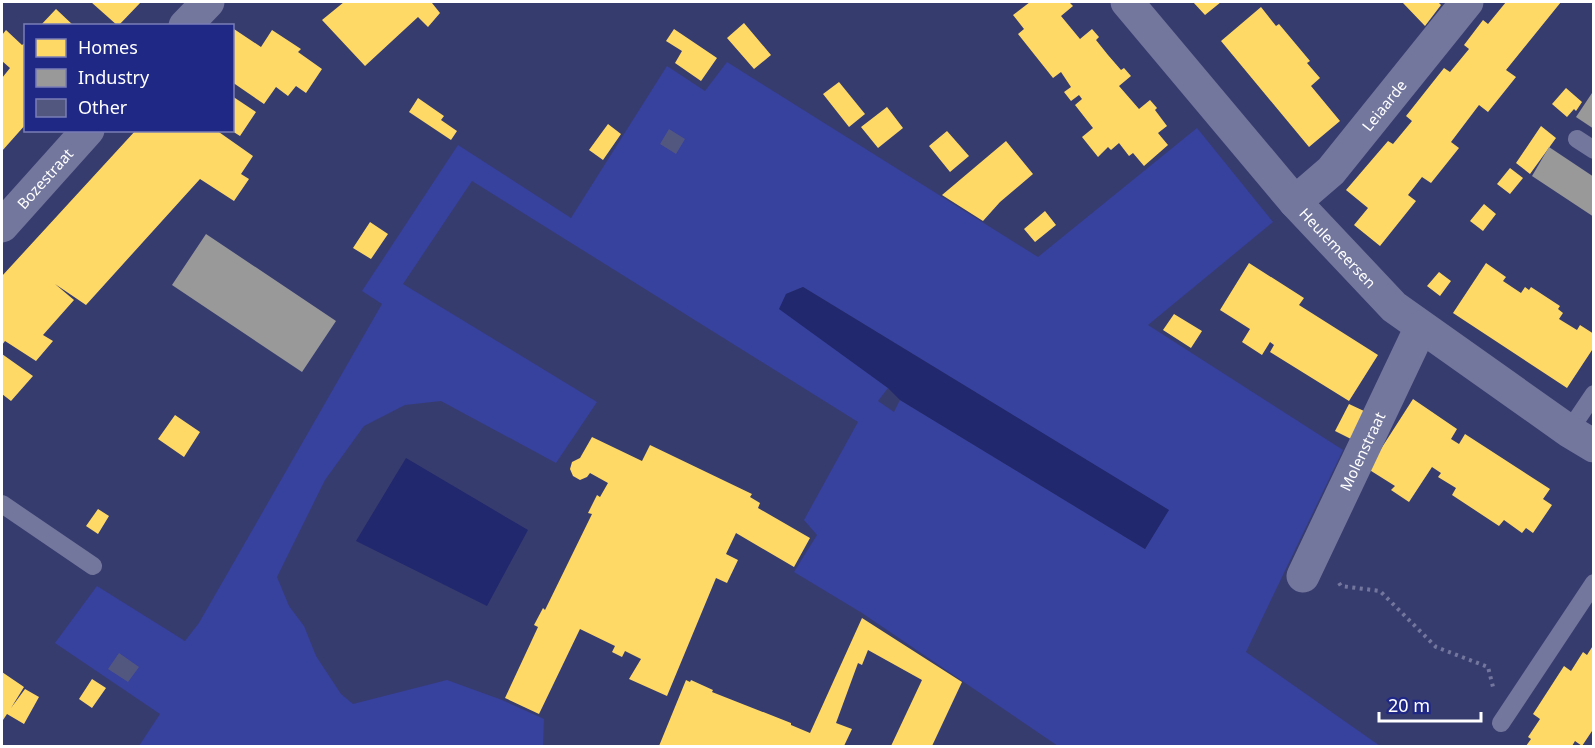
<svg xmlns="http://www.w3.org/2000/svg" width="1595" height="748" viewBox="0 0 1595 748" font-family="'Noto Sans',sans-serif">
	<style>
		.green { fill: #37419e; fill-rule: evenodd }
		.water { fill: #21286d }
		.homes { fill: #ffd966 }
		.industry { fill: #999 }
		.building { fill: #525780 }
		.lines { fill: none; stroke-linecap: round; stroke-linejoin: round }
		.path { stroke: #73779d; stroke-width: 4; stroke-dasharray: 3 4.5; stroke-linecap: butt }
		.service { stroke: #73779d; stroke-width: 18 }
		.minor { stroke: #73779d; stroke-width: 33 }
		.labels { text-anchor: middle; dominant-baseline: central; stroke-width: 6; stroke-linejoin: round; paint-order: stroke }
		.street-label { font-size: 15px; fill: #fff; stroke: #202886 }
	</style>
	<rect width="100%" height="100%" fill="#373c6f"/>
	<path class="green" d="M 727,62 L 1038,257 L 1197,128 L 1273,222 L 1148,325 L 1343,450 L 1246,652 L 1380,746 L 1058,746 L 862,613 L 794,572 L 817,535 L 804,520 L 858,422 L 472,181 L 403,284 L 597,402 L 556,463 L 441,401 L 405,405 L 364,426 L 325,480 L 277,577 L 289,606 L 304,626 L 316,656 L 341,694 L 353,704 L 447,680 L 502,700 L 544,719 L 543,746 L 139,746 L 160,714 L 55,643 L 97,586 L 185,641 L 199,623 L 382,304 L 362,291 L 458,145 L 571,218 L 667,66 L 705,91 ZM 803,287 L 1168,510 L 1145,549 L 900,400 L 894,412 L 878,401 L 888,388 L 780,309 L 786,294 Z"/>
	<path class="water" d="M 803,287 L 1169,510 L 1145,549 L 900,400 L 888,388 L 779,309 L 786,294 Z
		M 406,458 L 528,530 L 487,606 L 356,541 Z"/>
	<path class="homes" d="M 91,2 L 141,2 L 118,26 Z
		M 344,2 L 434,2 L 432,3 L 440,13 L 428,27 L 418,17 L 365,66 L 322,20 Z
		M 1030,2 L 1069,2 L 1073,6 L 1061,16 L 1080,39 L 1092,29 L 1099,37 L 1096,40 L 1108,55 L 1121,70 L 1124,68 L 1131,76 L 1119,86 L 1139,109 L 1150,100 L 1157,108 L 1155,110 L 1167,126 L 1158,133 L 1168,145 L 1144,166 L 1133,153 L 1129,156 L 1119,143 L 1111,150 L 1108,147 L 1098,157 L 1082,137 L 1093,128 L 1075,105 L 1082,99 L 1079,95 L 1071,101 L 1064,92 L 1071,87 L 1061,72 L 1053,78 L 1018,34 L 1024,29 L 1013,15 Z
		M 1193,2 L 1221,2 L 1205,15 Z
		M 1405,2 L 1438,2 L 1441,5 L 1425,26 L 1403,3 Z
		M 1506,2 L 1561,2 L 1506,70 L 1516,77 L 1488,112 L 1479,105 L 1451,142 L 1459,148 L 1431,183 L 1422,177 L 1408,195 L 1416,201 L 1380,246 L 1354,225 L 1368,208 L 1346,190 L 1388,141 L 1393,144 L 1412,121 L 1406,116 L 1444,68 L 1450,72 L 1469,49 L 1464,45 L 1483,20 L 1488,24 Z
		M 1261,7 L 1276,26 L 1279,24 L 1310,61 L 1307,63 L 1320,78 L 1311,86 L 1340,121 L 1309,147 L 1221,41 Z
		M 56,9 L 74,26 L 40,26 Z
		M 744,23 L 771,55 L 754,69 L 727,38 Z
		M 234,29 L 261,47 L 272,30 L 301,49 L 298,52 L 322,69 L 306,93 L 296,86 L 288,96 L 276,87 L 264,104 L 232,82 Z
		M 674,29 L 717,58 L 701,81 L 675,63 L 682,51 L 666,41 Z
		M 6,30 L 22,45 L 26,42 L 26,124 L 2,151 L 2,78 L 10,68 L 2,61 L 2,35 Z
		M 839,82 L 865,114 L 849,127 L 823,94 Z
		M 1566,88 L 1582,102 L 1576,111 L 1574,109 L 1567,117 L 1552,104 Z
		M 232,96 L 256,112 L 240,136 L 232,131 Z
		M 418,98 L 444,116 L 441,120 L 457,131 L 451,140 L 409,112 Z
		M 887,107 L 903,128 L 878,148 L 861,127 Z
		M 608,124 L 621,134 L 603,160 L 589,150 Z
		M 1541,126 L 1556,138 L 1530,174 L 1516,163 Z
		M 136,130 L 216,130 L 253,156 L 241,174 L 249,179 L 234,201 L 200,179 L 86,305 L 55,284 L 74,300 L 43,335 L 53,341 L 36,361 L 5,341 L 2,345 L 2,276 Z
		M 947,131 L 969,156 L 950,172 L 929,146 Z
		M 1006,141 L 1033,174 L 1000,202 L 983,221 L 942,195 Z
		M 1510,168 L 1523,178 L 1510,194 L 1497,184 Z
		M 1484,204 L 1496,214 L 1483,231 L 1470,221 Z
		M 1045,211 L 1056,225 L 1035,242 L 1024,229 Z
		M 370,222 L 388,234 L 371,259 L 353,248 Z
		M 1249,263 L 1304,298 L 1299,305 L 1378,355 L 1349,401 L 1270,352 L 1274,345 L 1270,342 L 1262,355 L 1242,342 L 1250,329 L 1220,310 Z
		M 1486,263 L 1506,277 L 1503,281 L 1521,293 L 1525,287 L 1529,290 L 1531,287 L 1560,306 L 1558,309 L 1563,313 L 1559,319 L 1577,330 L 1580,325 L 1594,334 L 1594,347 L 1567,388 L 1453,313 Z
		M 1439,272 L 1451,281 L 1440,296 L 1427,286 Z
		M 1174,314 L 1202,331 L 1191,348 L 1163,330 Z
		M 2,354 L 33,376 L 11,401 L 2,394 Z
		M 1413,399 L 1457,429 L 1451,439 L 1459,444 L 1465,434 L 1550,489 L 1543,499 L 1552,505 L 1533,533 L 1526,528 L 1522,533 L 1504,520 L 1499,526 L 1452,495 L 1456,488 L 1438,477 L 1441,473 L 1432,467 L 1409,502 L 1391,490 L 1395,486 L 1368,469 Z
		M 1349,404 L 1364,411 L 1351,439 L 1335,431 Z
		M 175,415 L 200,432 L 184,457 L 158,439 Z
		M 592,437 L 642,461 L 650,445 L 752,494 L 750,497 L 760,503 L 758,508 L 810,538 L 794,567 L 736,533 L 726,554 L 738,560 L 727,583 L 716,578 L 667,696 L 629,679 L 641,659 L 625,651 L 622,657 L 612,652 L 615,646 L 580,629 L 539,714 L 505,698 L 538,627 L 534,625 L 543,608 L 545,610 L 592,514 L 588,513 L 597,495 L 600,497 L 608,483 L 590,473 L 587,477 L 580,480 L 573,476 L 570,469 L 572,462 L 580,458 Z
		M 98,509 L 109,516 L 98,534 L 86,526 Z
		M 862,618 L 962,682 L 932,746 L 891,746 L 922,680 L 868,650 L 862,665 L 858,663 L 836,723 L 852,729 L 844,746 L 659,746 L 686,680 L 690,682 L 691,680 L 713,690 L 712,692 L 791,723 L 791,725 L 810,733 Z
		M 1594,644 L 1594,728 L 1582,746 L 1575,741 L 1572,746 L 1526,746 L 1531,739 L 1528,737 L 1540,719 L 1533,714 L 1564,666 L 1571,671 L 1583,652 L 1587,655 Z
		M 2,672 L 24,687 L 11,708 L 25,689 L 39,697 L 24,724 L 7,714 L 3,720 L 2,719 Z
		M 92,679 L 106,688 L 92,708 L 79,699 Z"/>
	<path class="industry" d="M 1594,90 L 1594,129 L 1576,117 Z
		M 1549,147 L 1594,177 L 1594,217 L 1532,176 Z
		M 206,234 L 336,321 L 302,372 L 172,285 Z"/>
	<path class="building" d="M 669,129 L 685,139 L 676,154 L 660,144 Z
		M 119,653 L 139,667 L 128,682 L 108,669 Z"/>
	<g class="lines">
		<path class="path" d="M 1339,583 L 1341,586 L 1380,591 L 1436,647 L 1488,667 L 1493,687"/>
		<path class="service" d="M 1577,139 L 1594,150
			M 1569,431 L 1594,394
			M 2,504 L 93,566
			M 1501,723 L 1594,583"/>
		<g class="minor">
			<path id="s1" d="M 1127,2 L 1295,202 L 1394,307 L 1569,431 L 1594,446"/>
			<path d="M 185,26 L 208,2"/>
			<path id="s2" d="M 1295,202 L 1331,171 L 1467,2"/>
			<path id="s3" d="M 2,226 L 88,130"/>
			<path id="s4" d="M 1303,576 L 1421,327"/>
		</g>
	</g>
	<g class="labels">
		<g class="street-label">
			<text stroke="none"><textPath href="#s2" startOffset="132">Leiaarde</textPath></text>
			<text stroke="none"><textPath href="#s3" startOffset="64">Bozestraat</textPath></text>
			<text stroke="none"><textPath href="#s1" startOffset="324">Heulemeersen</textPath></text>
			<text stroke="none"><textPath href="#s4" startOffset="138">Molenstraat</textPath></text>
		</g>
	</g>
	<rect width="1595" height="748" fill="none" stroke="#ffffff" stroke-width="6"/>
	<rect x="24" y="24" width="210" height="108" fill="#202886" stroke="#797eb6" stroke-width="1.5"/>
	<rect x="36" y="39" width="30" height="18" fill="#ffd966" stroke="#797eb6" stroke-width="1.5"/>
	<text x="78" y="54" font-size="18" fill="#ffffff">Homes</text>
	<rect x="36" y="69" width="30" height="18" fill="#999999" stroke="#797eb6" stroke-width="1.5"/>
	<text x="78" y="84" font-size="18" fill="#ffffff">Industry</text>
	<rect x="36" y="99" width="30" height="18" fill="#525780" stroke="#797eb6" stroke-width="1.5"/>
	<text x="78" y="114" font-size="18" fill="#ffffff">Other</text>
	<path d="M1379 712v9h102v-9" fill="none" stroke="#ffffff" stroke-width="3"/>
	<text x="1388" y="712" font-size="18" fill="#ffffff" stroke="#202886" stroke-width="4.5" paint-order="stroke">20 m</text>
</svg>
